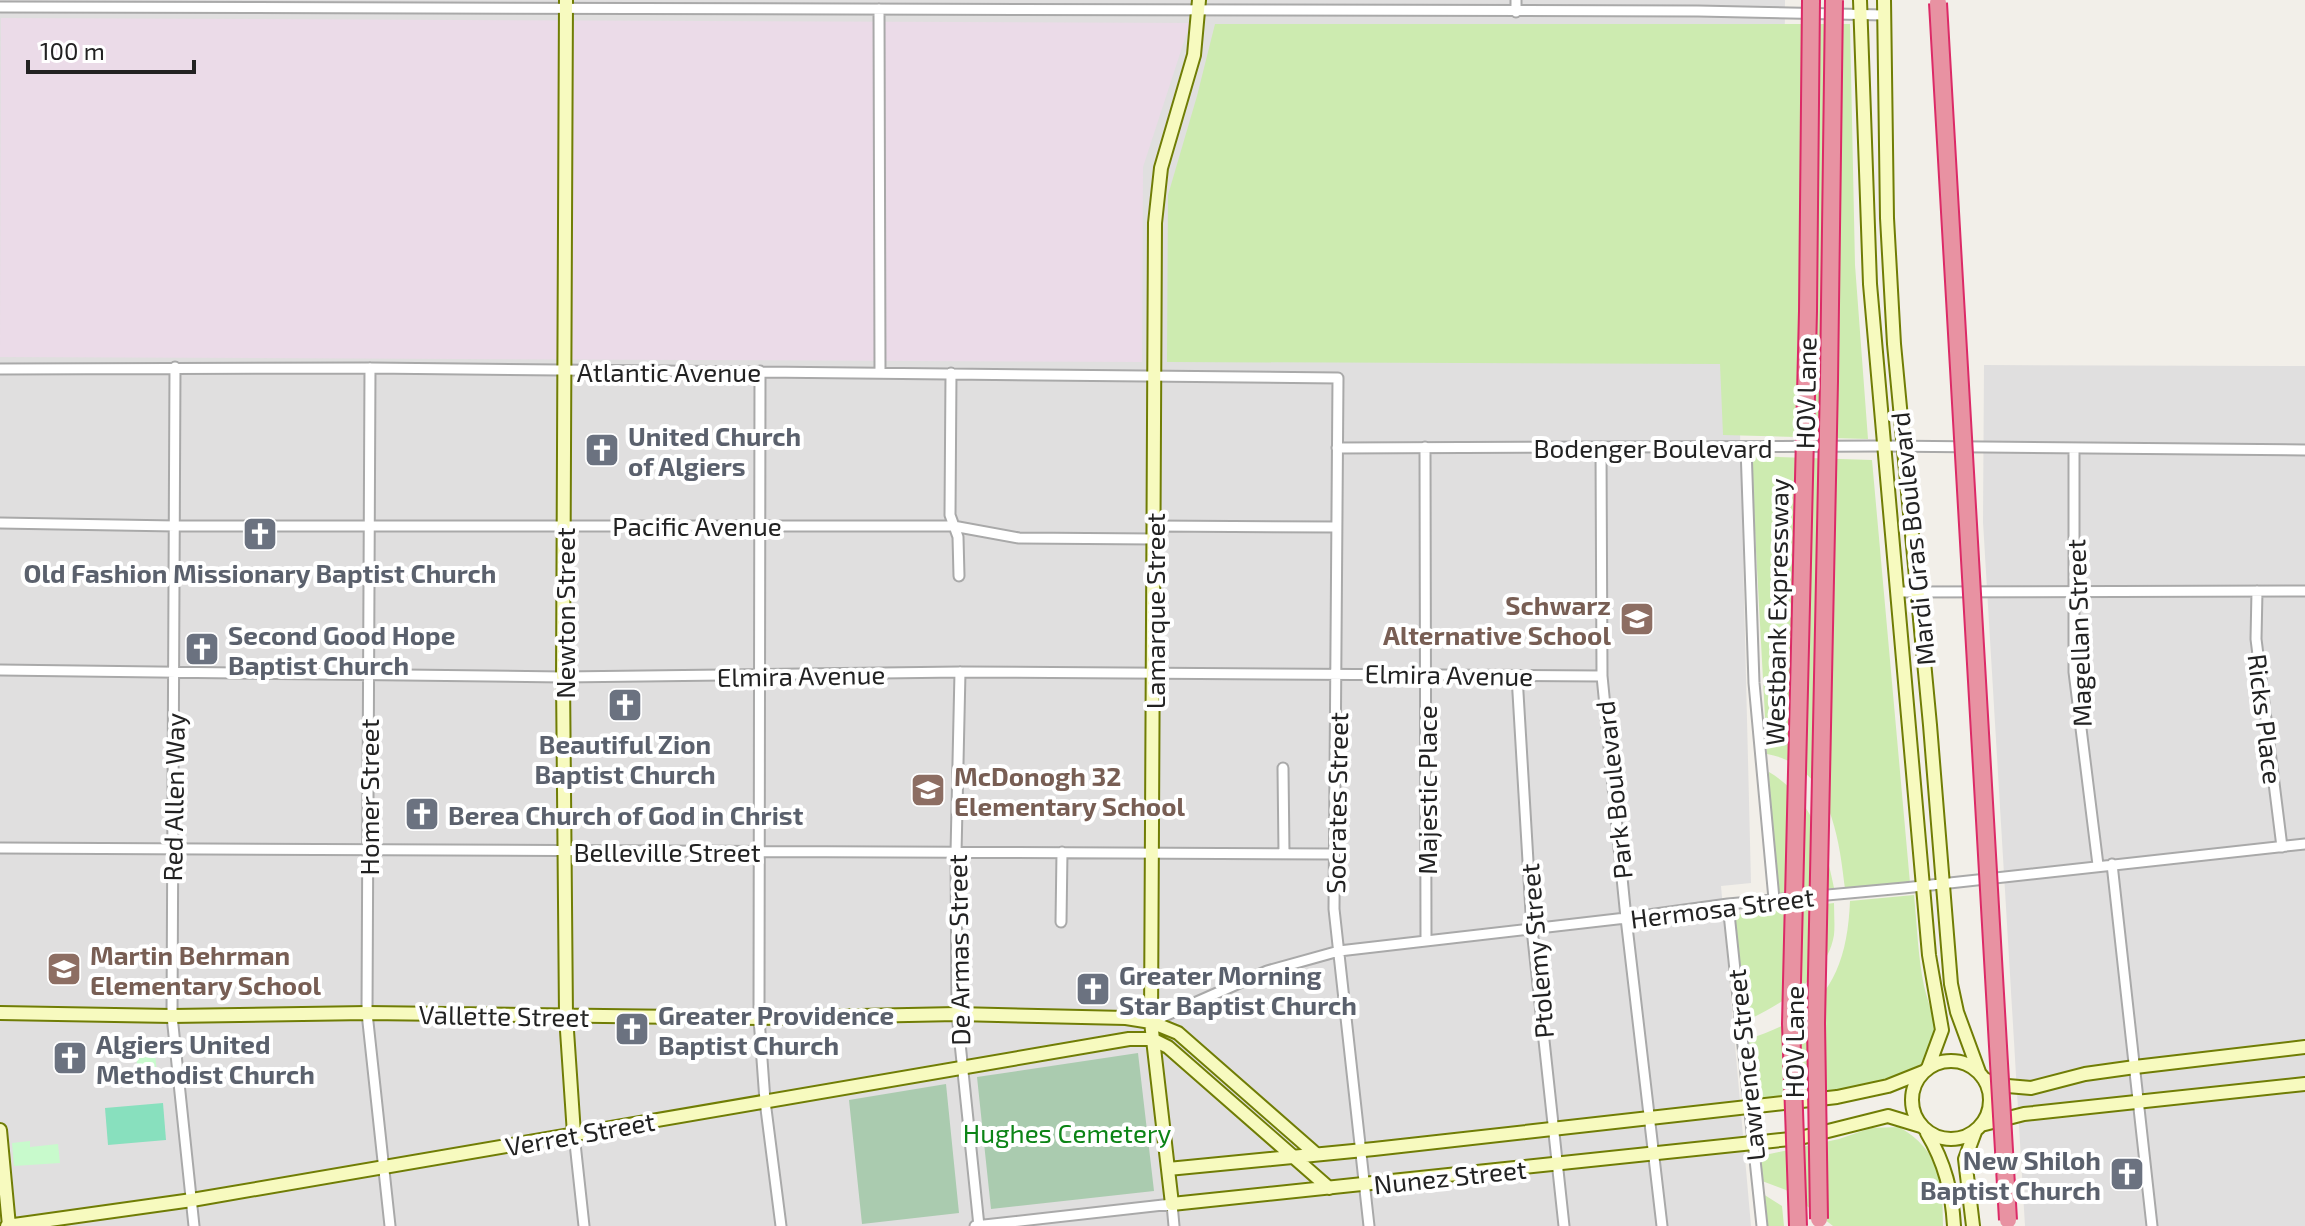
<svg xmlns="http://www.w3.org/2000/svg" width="2305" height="1226" viewBox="0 0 2305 1226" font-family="'Exo 2',sans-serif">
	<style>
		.residential { fill: #e0dfdf }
		.industrial { fill: #ebdbe8 }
		.grass { fill: #cdebb0 }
		.cemetery { fill: #aacbaf }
		.park { fill: #c8facc }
		.pitch { fill: #88e0be }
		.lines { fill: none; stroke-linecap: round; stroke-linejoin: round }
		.street-casing { stroke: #a9a9a9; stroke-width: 13 }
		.secondary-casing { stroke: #707d05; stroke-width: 16 }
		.street { stroke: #fff; stroke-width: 9 }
		.secondary { stroke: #f7fabf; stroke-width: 12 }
		.highway-bridge-casing { stroke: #dc2a67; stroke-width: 20; stroke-linecap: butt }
		.highway-bridge { stroke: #e892a2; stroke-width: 16 }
		.labels { text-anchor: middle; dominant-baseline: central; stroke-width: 8; stroke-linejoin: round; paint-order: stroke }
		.street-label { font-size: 26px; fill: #222; stroke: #fff }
		.worship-label { font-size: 26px; font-weight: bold; fill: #5b616d; stroke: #fff; text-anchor: start }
		.education-label { font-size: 26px; font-weight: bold; fill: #785e54; stroke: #fff; text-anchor: start }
		.park-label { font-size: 26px; fill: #0c8416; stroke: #fff }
	</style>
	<rect width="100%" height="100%" fill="#f2efe9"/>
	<path class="residential" d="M 0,0 L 1785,0 L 1782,428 L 1740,431 L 1751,883 L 1721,886 L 1751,1226 L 0,1226 Z
		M 1984,365 L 2305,366 L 2305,1226 L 2025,1226 L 1983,522 Z"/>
	<path class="industrial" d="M 1,18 L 1190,23 L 1143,167 L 1142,362 L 0,357 Z"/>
	<path class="grass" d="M 1215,24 L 1850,24 L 1855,265 L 1868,439 L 1723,435 L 1720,364 L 1167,362 L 1168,195 L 1197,96 Z
		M 1751,456 L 1872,460 L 1910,883 L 1845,889 C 1839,837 1830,765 1767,754 Z
		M 1769,772 C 1811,797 1825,842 1834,888 L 1773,894 Z
		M 1914,895 C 1917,925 1918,957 1924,986 C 1929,1007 1938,1024 1933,1046 C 1924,1090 1791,1096 1754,1100 L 1748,1039 C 1822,1017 1847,976 1850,901 Z
		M 1834,903 C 1834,914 1835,925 1834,935 C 1827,978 1781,1004 1746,1021 L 1735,915 Z
		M 1899,1127 C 1940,1150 1943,1183 1943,1226 L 1833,1226 L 1786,1190 L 1762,1181 L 1760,1156 L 1839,1139 L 1871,1128 Z
		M 1763,1194 L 1782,1206 L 1784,1226 L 1766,1226 Z"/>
	<path class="cemetery" d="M 1138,1053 L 1154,1191 L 991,1209 L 977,1077 Z
		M 946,1084 L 959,1213 L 862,1224 L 849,1100 Z"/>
	<path class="park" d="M 155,1052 L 158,1085 L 139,1086 L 136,1054 Z
		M 30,1141 L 30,1147 L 58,1144 L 60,1163 L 14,1166 L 12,1143 Z"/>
	<path class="pitch" d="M 163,1103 L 166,1140 L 108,1145 L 105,1108 Z"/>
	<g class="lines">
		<g class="street-casing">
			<path id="street" d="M 0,7 L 1698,11 L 1884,15
				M 879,9 L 880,372
				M 1516,12 L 1516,0
				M 175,367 L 172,1016 L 194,1226
				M 370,368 L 367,1013 L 390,1226
				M 0,369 L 370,368 L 1338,378 L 1334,909 L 1369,1226
				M 760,371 L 759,1018 L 765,1101 L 781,1226
				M 951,373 L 950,515 L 958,537 L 959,576
				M 1425,447 L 1426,941
				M 1601,447 L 1602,676 L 1626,918 L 1662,1226
				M 1746,447 L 1754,683 L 1774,899
				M 1337,448 L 1884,446 L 2305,450
				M 2074,448 L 2074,672 L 2098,865
				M 0,523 L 175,526 L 953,526 L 1019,538 L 1154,539
				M 1154,526 L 1336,527
				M 2257,591 L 2256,639 L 2282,847
				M 1898,592 L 2305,591
				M 0,670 L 563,677 L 960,672 L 1602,676
				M 960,672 L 956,853 L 957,1014 L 979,1226
				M 1517,676 L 1532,929 L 1564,1226
				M 1283,768 L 1284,853
				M 0,848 L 1334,854
				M 2112,864 L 2152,1226
				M 1728,904 L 1762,1226
				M 1061,922 L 1062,852
				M 1151,1022 L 1267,971 L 1339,951 L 1626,918 L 1728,904 L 1904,888 L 2305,844
				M 574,1134 L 584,1226
				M 975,1226 L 1172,1204 L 1174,1226"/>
		</g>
		<g class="secondary-casing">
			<path id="secondary" d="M 566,0 L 563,677 L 566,1016 L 574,1134
				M 1199,0 L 1194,55 L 1161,168 L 1155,223 L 1151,1022 L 1172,1204 L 1800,1138 L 1888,1116 L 1921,1126
				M 1860,0 L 1870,284 L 1929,955 L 1942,1030 L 1928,1068
				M 1884,0 L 1887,218 L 1894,344 L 1930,725 L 1951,984 L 1957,1012 L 1979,1072
				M 0,1013 L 172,1016 L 367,1013 L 759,1018 L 957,1014 L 1126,1018 L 1151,1022 L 1178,1033 L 1316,1154
				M1912 1100a39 39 0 1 1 78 0a39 39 0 1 1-78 0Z
				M 1983,1078 L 1996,1085 L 2031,1088 L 2085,1074 L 2135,1067 L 2305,1047
				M 1981,1125 L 2024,1114 L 2305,1084
				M 0,1130 L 9,1226
				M 1927,1133 C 1945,1163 1952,1192 1954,1226
				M 1168,1169 L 1374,1149 L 1837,1097 L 1888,1086 L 1923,1072
				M 7,1226 L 192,1200 L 1129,1039 L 1152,1039 L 1168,1047 L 1329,1188
				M 1973,1226 L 1965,1159 L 1975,1132"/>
		</g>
		<use href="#street" class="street"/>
		<use href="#secondary" class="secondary"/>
		<g class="highway-bridge-casing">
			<path id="highway-bridge" d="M 1938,3 L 2008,1220
				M 1819,1219 L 1816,1023 L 1829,381 L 1834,0
				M 1798,1226 L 1791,1024 L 1808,311 L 1811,0"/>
		</g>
		<use href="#highway-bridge" class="highway-bridge"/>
	</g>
	<defs>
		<g id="church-square" transform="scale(1.8)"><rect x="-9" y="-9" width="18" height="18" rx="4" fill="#6b7280" stroke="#fff"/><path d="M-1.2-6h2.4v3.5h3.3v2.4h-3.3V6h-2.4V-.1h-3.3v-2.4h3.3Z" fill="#fff"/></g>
		<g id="school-square" transform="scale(1.8)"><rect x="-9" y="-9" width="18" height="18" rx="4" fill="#8d6e63" stroke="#fff"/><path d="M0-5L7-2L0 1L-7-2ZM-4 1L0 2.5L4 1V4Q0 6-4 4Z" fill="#fff"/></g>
	</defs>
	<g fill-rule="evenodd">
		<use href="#church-square" x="602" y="450"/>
		<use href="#church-square" x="260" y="534"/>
		<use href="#school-square" x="1637" y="619"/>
		<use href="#church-square" x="202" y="649"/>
		<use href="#church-square" x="625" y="705"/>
		<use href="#school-square" x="928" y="790"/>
		<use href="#church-square" x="422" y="814"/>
		<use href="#school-square" x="64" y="969"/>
		<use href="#church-square" x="1093" y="989"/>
		<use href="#church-square" x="632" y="1029"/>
		<use href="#church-square" x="70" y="1058"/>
		<use href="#church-square" x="2127" y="1174"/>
	</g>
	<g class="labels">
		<g class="street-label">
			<text x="669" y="371">Atlantic Avenue</text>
			<text transform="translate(1805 393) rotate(-89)">HOV Lane</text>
			<text x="1653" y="447">Bodenger Boulevard</text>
			<text x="697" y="525">Pacific Avenue</text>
			<text transform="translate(1912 539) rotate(-96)">Mardi Gras Boulevard</text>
			<text transform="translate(1154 611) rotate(-90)">Lamarque Street</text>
			<text transform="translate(1776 612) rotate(-89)">Westbank Expressway</text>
			<text transform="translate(564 613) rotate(-90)">Newton Street</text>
			<text transform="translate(2078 633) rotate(-92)">Magellan Street</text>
			<text transform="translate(1449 674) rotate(1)">Elmira Avenue</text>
			<text transform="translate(801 675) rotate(-1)">Elmira Avenue</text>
			<text transform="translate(2266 719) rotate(83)">Ricks Place</text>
			<text transform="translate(1426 790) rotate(-90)">Majestic Place</text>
			<text transform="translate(1613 790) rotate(-96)">Park Boulevard</text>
			<text transform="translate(173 797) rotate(-89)">Red Allen Way</text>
			<text transform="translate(368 797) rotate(-90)">Homer Street</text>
			<text transform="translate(1336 803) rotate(-89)">Socrates Street</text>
			<text x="667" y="851">Belleville Street</text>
			<text transform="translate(1722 907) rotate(-7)">Hermosa Street</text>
			<text transform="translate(958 950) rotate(-91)">De Armas Street</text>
			<text transform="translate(1536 951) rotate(-95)">Ptolemy Street</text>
			<text transform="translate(504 1015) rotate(1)">Vallette Street</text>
			<text transform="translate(1793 1042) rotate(-90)">HOV Lane</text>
			<text transform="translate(1745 1065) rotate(-96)">Lawrence Street</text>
			<text transform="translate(580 1133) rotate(-10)">Verret Street</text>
			<text transform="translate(1450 1176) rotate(-6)">Nunez Street</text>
		</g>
		<g class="worship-label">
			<text x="628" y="435">United Church<tspan x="628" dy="30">of Algiers</tspan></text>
			<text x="260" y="572" text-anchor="middle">Old Fashion Missionary Baptist Church</text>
			<text x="228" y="634">Second Good Hope<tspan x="228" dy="30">Baptist Church</tspan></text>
			<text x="625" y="743" text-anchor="middle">Beautiful Zion<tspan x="625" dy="30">Baptist Church</tspan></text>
			<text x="448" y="814">Berea Church of God in Christ</text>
			<text x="1119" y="974">Greater Morning<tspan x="1119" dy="30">Star Baptist Church</tspan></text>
			<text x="658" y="1014">Greater Providence<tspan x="658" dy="30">Baptist Church</tspan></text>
			<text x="96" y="1043">Algiers United<tspan x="96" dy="30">Methodist Church</tspan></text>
			<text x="2101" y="1159" text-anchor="end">New Shiloh<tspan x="2101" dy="30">Baptist Church</tspan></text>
		</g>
		<g class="education-label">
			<text x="1611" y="604" text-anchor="end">Schwarz<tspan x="1611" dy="30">Alternative School</tspan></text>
			<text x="954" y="775">McDonogh 32<tspan x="954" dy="30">Elementary School</tspan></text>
			<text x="90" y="954">Martin Behrman<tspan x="90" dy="30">Elementary School</tspan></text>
		</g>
		<g class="park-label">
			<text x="1067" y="1132">Hughes Cemetery</text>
		</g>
	</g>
	<path d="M28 60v12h166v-12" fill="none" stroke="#222222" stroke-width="4"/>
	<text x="40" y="60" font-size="24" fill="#222222" stroke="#ffffff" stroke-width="6" paint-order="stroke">100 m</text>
</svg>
